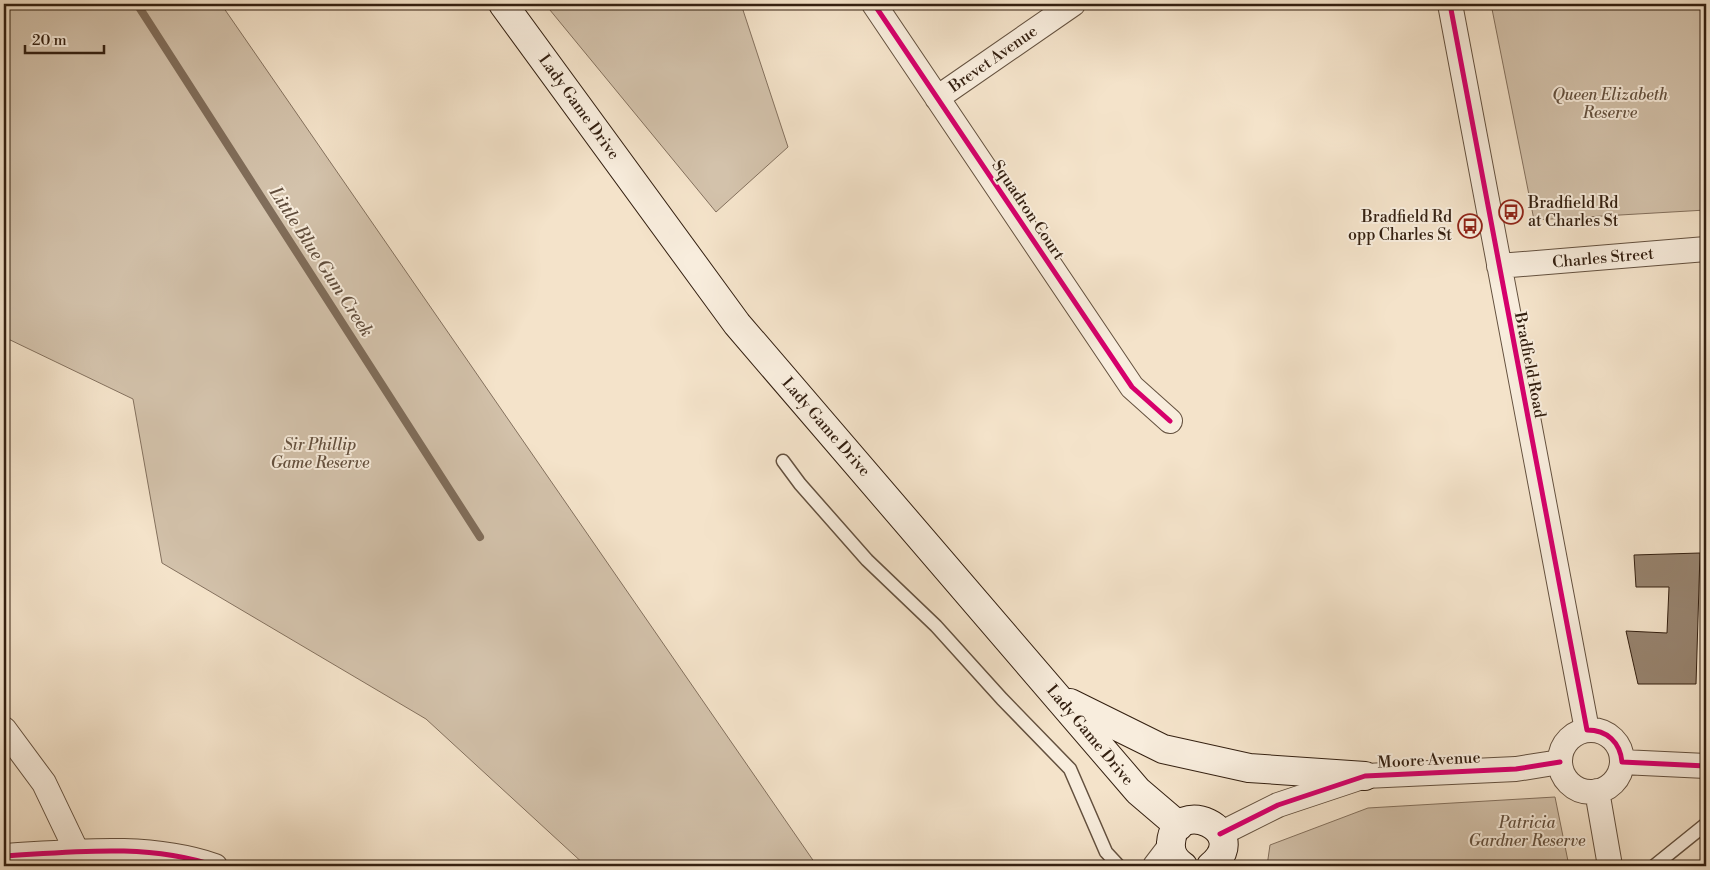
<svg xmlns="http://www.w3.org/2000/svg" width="1710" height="870" viewBox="0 0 1710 870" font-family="'Libre Bodoni',serif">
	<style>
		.green { fill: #d3c2ab; stroke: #84715e }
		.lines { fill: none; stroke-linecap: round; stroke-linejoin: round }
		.stream { stroke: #806d5a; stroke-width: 8 }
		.building { fill: #988571; stroke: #342011 }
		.lane-casing { stroke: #64513f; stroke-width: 15 }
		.street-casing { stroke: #64513f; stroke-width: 26 }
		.secondary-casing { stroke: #342011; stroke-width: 30 }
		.lane { stroke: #f8eddd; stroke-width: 12 }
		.street { stroke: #f8eddd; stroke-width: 24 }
		.secondary { stroke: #f8eddd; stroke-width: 28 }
		.cycleway-casing { stroke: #f8eddd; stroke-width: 8 }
		.cycleway { stroke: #d6006c; stroke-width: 5 }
		.labels { text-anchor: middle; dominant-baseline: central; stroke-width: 4; stroke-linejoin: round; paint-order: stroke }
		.street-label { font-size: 16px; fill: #342011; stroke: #f8eddd }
		.park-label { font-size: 16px; font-style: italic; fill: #64513f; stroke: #f8eddd }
		.poi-label { font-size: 16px; fill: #342011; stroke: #f8eddd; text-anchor: start }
		.water-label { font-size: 18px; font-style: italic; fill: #604d3c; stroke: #f8eddd }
	</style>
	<rect width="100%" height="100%" fill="#f4e3ca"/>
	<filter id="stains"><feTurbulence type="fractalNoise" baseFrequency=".004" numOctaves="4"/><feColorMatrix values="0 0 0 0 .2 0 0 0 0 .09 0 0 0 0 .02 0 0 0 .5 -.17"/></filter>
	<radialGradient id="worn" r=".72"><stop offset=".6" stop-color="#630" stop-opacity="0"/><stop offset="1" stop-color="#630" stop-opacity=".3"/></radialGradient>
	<path class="green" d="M 4,4 L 221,4 L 817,866 L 586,866 L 426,719 L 162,563 L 133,399 L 4,337 Z
		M 545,4 L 741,4 L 788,147 L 716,212 Z
		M 1491,4 L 1706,4 L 1706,210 L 1534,220 Z
		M 1555,797 L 1569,866 L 1267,866 L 1270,845 L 1368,808 Z"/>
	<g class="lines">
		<path class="stream" d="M 137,4 L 480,537"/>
	</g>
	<path class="building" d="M 1700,553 L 1696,684 L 1638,684 L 1626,631 L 1667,633 L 1669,587 L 1636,587 L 1634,555 Z"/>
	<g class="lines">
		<g class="lane-casing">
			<path id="lane" d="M 783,461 L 800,484 L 867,560 L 936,626 L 1002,699 L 1070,769 L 1106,852 L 1119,866
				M 1654,866 L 1706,824"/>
		</g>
		<g class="street-casing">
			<path id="street" d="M 874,4 L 1132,387 L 1170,421
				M 1450,4 L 1587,730
				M 937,98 L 1073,4
				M 1499,266 L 1706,249
				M 4,729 L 44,783 L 77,852
				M1560 761a31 31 0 1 1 62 0a31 31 0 1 1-62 0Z
				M 1622,762 L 1706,766
				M 1597,791 L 1610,866
				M 1220,834 L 1278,805 L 1365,776 L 1516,769 L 1560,762
				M 4,856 C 73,852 148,843 215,866
				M 1155,866 L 1171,845"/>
		</g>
		<g class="secondary-casing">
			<path id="secondary" d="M 503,4 L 737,324 L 1138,791 L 1179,826
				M 1070,703 L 1163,749 L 1249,768 L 1365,776
				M 1183,866 C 1175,861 1170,852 1171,843 C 1174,795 1254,830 1211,866"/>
		</g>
		<use href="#lane" class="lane"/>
		<use href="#street" class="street"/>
		<use href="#secondary" class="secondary"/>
		<g class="cycleway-casing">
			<path id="cycleway" d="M 874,4 L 1132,387 L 1170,421
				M 1450,4 L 1587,730 C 1607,730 1620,742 1622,762 L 1706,766
				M 1220,834 L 1278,805 L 1365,776 L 1516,769 L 1560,762
				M 4,856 C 73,852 148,843 215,866"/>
		</g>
		<use href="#cycleway" class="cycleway"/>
	</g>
	<defs>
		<g id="bus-ring" transform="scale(1.25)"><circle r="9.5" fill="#f8eddd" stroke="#8f2418" stroke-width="1.5"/><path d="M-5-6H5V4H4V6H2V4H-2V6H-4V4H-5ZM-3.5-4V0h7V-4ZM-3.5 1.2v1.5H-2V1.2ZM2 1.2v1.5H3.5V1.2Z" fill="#8f2418"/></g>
	</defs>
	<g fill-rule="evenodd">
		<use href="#bus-ring" x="1511" y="212"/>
		<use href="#bus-ring" x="1470" y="226"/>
	</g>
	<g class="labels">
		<g class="street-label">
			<text transform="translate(993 59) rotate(-35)">Brevet Avenue</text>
			<text transform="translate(579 107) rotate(54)">Lady Game Drive</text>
			<text transform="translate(1028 210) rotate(56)">Squadron Court</text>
			<text transform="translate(1603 258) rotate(-5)">Charles Street</text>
			<text transform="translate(1530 365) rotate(79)">Bradfield Road</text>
			<text transform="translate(826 427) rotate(49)">Lady Game Drive</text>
			<text transform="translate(1090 735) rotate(50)">Lady Game Drive</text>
			<text transform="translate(1429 760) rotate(-3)">Moore Avenue</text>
		</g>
		<g class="park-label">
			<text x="1610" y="95">Queen Elizabeth<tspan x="1610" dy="18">Reserve</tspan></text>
			<text x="320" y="445">Sir Phillip<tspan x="320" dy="18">Game Reserve</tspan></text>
			<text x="1527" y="823">Patricia<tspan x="1527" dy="18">Gardner Reserve</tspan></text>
		</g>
		<g class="poi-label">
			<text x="1528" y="203">Bradfield Rd<tspan x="1528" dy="18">at Charles St</tspan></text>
			<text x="1452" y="217" text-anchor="end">Bradfield Rd<tspan x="1452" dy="18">opp Charles St</tspan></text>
		</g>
		<g class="water-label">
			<text transform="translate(321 262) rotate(57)">Little Blue Gum Creek</text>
		</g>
	</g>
	<rect width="1710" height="870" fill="none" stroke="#f4e3ca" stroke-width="20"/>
	<rect x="5" y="5" width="1700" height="860" fill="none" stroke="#342011" stroke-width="2.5"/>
	<rect x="10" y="10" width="1690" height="850" fill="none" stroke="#342011"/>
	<path d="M25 45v8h79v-8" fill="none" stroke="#342011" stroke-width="2.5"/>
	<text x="32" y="45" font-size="15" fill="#342011" stroke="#f8eddd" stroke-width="4" paint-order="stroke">20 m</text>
	<rect width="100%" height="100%" filter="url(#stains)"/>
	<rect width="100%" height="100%" fill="url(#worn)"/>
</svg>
